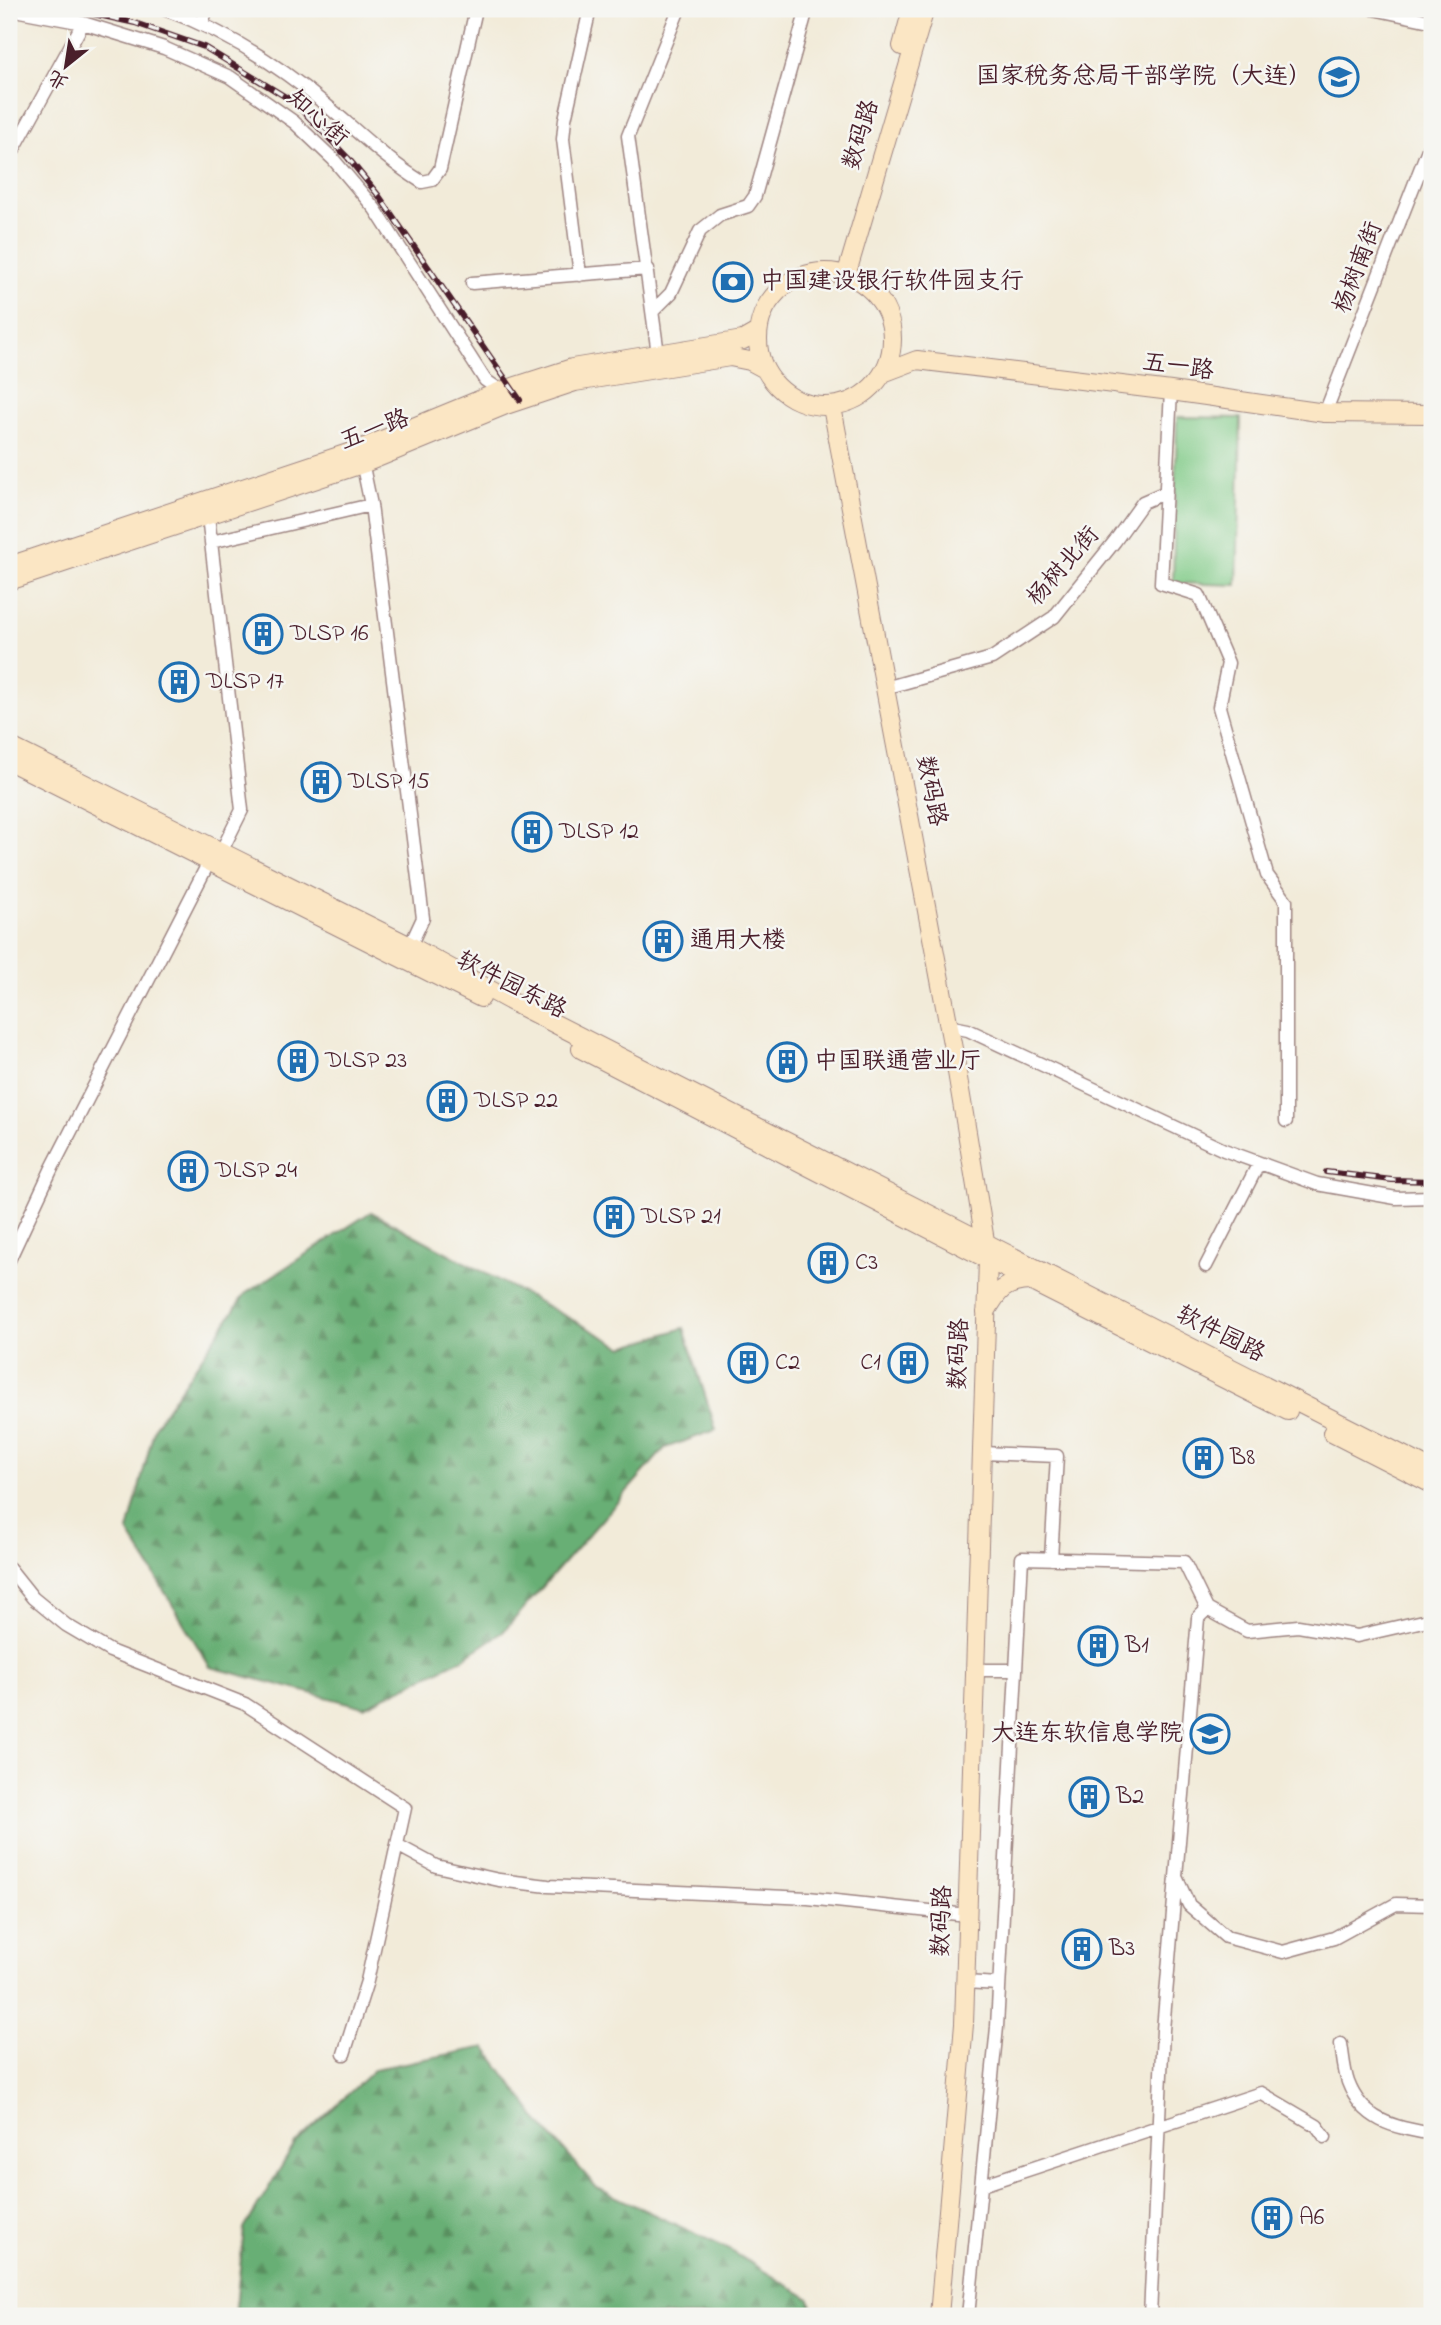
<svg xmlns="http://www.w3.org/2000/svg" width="1441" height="2325" viewBox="0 0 1441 2325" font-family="'Indie Flower','LXGW WenKai TC',sans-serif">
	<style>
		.forest { fill: url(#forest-firs); stroke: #596750; stroke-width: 2 }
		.garden { fill: #81cb88; stroke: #66755a; stroke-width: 2 }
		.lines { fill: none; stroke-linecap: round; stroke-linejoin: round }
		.minor-casing { stroke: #9e8582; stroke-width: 15 }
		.secondary-casing { stroke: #9e8582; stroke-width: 20 }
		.minor { stroke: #fff; stroke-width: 12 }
		.secondary { stroke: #fbe6c4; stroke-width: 18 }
		.rail-casing { stroke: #4a1f2b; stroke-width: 6 }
		.rail { stroke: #f6f6f2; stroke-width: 3.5; stroke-dasharray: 10; stroke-linecap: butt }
		.labels { text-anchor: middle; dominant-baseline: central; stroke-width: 5; stroke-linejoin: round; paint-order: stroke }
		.poi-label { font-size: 24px; fill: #4a1f2b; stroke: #f6f6f2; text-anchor: start }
		.street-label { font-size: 24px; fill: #4a1f2b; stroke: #f6f6f2 }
	</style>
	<defs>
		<pattern id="forest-firs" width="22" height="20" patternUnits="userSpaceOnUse" patternTransform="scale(1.75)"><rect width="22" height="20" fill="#68af74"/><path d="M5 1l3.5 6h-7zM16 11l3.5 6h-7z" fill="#588e5f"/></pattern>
	</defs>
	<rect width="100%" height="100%" fill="#f6f6f2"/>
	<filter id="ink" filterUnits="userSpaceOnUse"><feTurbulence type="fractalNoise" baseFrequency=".0143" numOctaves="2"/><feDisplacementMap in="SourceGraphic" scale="14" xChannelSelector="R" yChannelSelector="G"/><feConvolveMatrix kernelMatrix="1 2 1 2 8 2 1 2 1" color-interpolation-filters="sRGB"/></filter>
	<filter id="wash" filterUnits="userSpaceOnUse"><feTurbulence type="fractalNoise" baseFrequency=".00686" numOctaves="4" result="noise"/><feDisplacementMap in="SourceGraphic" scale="28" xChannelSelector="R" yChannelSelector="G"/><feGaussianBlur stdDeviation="1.57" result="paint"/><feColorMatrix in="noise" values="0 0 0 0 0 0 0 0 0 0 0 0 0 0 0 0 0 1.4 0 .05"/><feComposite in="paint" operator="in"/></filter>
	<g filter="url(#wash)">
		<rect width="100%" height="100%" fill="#f2ebd9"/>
		<path class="forest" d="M 371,1212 L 623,1347 L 684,1328 L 716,1430 L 665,1448 L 503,1632 L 464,1658 L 364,1707 L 210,1667 L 128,1531 L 155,1426 L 245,1294 Z
			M 485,2047 L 540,2123 L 597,2188 L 726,2248 L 810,2299 L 814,2316 L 235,2316 L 244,2229 L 295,2144 L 375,2069 Z"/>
		<path class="garden" d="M 1177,417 L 1241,418 L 1237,585 L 1173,583 Z"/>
	</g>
	<g filter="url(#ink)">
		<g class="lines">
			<g class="minor-casing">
				<path id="minor" d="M 9,9 L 83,23 L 164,48 L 230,77 L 294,122 L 333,159 L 375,209 L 485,380 L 501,391
					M 164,9 C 223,30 277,64 325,104 C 357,131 386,160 422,182 L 432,180 L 440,169 L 476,9
					M 1373,9 L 1425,20
					M 202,23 L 207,9
					M 9,158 L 83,23
					M 580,275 L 563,139 L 565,119 L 590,9
					M 472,283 L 648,269
					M 653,311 L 671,293 L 700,231 L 720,215 L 748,206 L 755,196 L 807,9
					M 658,354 L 628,136 L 679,9
					M 1171,391 L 1161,583 L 1199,595 L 1228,663 L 1219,707 L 1267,875 L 1286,901 L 1286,1121
					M 1325,413 L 1432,139
					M 361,457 L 371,505 L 423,918 L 410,946
					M 209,509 L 208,516 L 242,810 L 221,852
					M 211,542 L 371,505
					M 885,688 L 992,658 L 1054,617 L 1115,541 L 1143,502 L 1166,492
					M 948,1026 L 968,1030 L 1224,1150 L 1317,1184 L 1396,1198 L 1432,1197
					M 9,1260 L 51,1170 L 212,856
					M 1206,1266 L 1259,1163
					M 982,1453 L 1057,1456 L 1051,1559
					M 9,1568 L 33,1598 L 66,1625 L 110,1651 L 245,1704 L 405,1808 L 367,1981 L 344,2054
					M 1207,1609 L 1247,1631 L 1298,1626 L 1357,1636 L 1432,1619
					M 975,1670 L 1016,1670
					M 1432,1706 L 1432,1712
					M 397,1845 L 436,1866 L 499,1880 L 548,1886 L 808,1898 L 967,1915
					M 1177,1879 L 1189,1905 L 1226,1937 L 1283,1952 L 1334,1938 L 1396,1904 L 1432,1905
					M 965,1982 L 999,1984
					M 1341,2044 C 1343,2056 1344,2071 1348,2082 C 1363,2122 1395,2127 1432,2134
					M 982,2185 L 1261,2093 L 1317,2126 L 1325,2137
					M 968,2316 L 997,2027 L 1022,1558 L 1184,1562 L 1207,1609 L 1198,1618 L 1163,2030 L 1150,2316"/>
			</g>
			<g class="secondary-casing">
				<path id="secondary" d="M 902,46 L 912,9
					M758 339a67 67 0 1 1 134 0a67 67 0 1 1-134 0Z
					M 846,276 L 925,9
					M 883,373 L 917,360 L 1171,391 L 1325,413 L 1432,414
					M 832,407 L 954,1054 L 988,1259 L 964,2024 L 939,2316
					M 9,566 L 360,449 L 501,391 L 572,368 L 743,340 L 757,332
					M 9,581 L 365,463 L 506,405 L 575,382 L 730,357 L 750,361 L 763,368
					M 9,746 L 410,946 L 516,1004 L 1432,1470
					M 9,761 L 481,998
					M 581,1049 L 1030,1281 L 1288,1411
					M 986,1312 C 998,1291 1004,1282 1030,1281
					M 1332,1433 L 1432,1484"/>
			</g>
			<use href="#minor" class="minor"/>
			<use href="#secondary" class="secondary"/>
			<g class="rail-casing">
				<path id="rail" d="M 71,9 L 135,23 L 204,47 L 294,102 L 348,158 L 379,196 L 520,400
					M 1326,1172 L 1392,1180 L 1432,1181"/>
			</g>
			<use href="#rail" class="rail"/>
		</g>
	</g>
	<defs>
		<g id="school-ring" transform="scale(2.0125)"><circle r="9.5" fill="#f6f6f2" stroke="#1f6fb2" stroke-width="1.5"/><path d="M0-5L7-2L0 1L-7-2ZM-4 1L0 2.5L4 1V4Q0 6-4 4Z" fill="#1f6fb2"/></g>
		<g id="bank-ring" transform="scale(2.0125)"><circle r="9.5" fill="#f6f6f2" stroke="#1f6fb2" stroke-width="1.5"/><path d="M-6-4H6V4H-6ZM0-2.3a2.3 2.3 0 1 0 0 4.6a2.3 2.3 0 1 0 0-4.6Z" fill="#1f6fb2"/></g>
		<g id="building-ring" transform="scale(2.0125)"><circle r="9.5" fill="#f6f6f2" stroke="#1f6fb2" stroke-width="1.5"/><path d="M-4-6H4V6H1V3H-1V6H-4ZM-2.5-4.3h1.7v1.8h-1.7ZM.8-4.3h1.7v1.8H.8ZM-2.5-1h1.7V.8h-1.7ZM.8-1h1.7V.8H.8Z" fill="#1f6fb2"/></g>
		<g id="university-ring" transform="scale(2.0125)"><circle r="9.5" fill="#f6f6f2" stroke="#1f6fb2" stroke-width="1.5"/><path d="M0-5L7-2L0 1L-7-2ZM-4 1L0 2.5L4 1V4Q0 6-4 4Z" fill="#1f6fb2"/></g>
	</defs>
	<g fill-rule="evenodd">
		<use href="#school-ring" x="1339" y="77"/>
		<use href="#bank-ring" x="733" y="282"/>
		<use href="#building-ring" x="263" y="634"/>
		<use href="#building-ring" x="179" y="682"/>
		<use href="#building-ring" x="321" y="782"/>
		<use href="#building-ring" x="532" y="832"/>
		<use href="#building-ring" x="663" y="941"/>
		<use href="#building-ring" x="298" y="1061"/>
		<use href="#building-ring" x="787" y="1062"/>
		<use href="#building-ring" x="447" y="1101"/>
		<use href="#building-ring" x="188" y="1171"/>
		<use href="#building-ring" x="614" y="1217"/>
		<use href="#building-ring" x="828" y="1263"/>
		<use href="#building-ring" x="748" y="1363"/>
		<use href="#building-ring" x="908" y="1363"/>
		<use href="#building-ring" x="1203" y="1458"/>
		<use href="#building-ring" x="1098" y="1646"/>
		<use href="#university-ring" x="1210" y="1734"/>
		<use href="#building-ring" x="1089" y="1797"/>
		<use href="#building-ring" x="1082" y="1949"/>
		<use href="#building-ring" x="1272" y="2218"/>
	</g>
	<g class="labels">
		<g class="poi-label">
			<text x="1312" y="77" text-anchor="end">国家税务总局干部学院（大连）</text>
			<text x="760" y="282">中国建设银行软件园支行</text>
			<text x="290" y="634">DLSP 16</text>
			<text x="206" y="682">DLSP 17</text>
			<text x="348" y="782">DLSP 15</text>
			<text x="559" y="832">DLSP 12</text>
			<text x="690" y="941">通用大楼</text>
			<text x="325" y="1061">DLSP 23</text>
			<text x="814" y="1062">中国联通营业厅</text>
			<text x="474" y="1101">DLSP 22</text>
			<text x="215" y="1171">DLSP 24</text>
			<text x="641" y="1217">DLSP 21</text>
			<text x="855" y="1263">C3</text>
			<text x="775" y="1363">C2</text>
			<text x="881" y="1363" text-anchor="end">C1</text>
			<text x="1230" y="1458">B8</text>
			<text x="1125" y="1646">B1</text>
			<text x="1183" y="1734" text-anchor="end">大连东软信息学院</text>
			<text x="1116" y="1797">B2</text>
			<text x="1109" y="1949">B3</text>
			<text x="1299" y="2218">A6</text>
		</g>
		<g class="street-label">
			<text transform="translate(317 119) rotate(41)">知心街</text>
			<text transform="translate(862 135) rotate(-73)">数码路</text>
			<text transform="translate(1359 268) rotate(-69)">杨树南街</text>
			<text transform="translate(1178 368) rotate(8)">五一路</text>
			<text transform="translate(375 431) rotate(-21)">五一路</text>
			<text transform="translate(1064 567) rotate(-49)">杨树北街</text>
			<text transform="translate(930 791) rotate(79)">数码路</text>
			<text transform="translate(511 986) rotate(27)">软件园东路</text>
			<text transform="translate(1220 1335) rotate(27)">软件园路</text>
			<text transform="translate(960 1354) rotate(-88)">数码路</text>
			<text transform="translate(943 1921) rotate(-88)">数码路</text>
		</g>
	</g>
	<rect width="1441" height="2325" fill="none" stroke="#f6f6f2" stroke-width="35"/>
	<g transform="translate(66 66) rotate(210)" stroke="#f6f6f2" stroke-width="5" paint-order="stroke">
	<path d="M0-5L12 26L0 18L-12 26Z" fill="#4a1f2b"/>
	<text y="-10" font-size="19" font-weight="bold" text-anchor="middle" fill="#4a1f2b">北</text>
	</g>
</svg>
